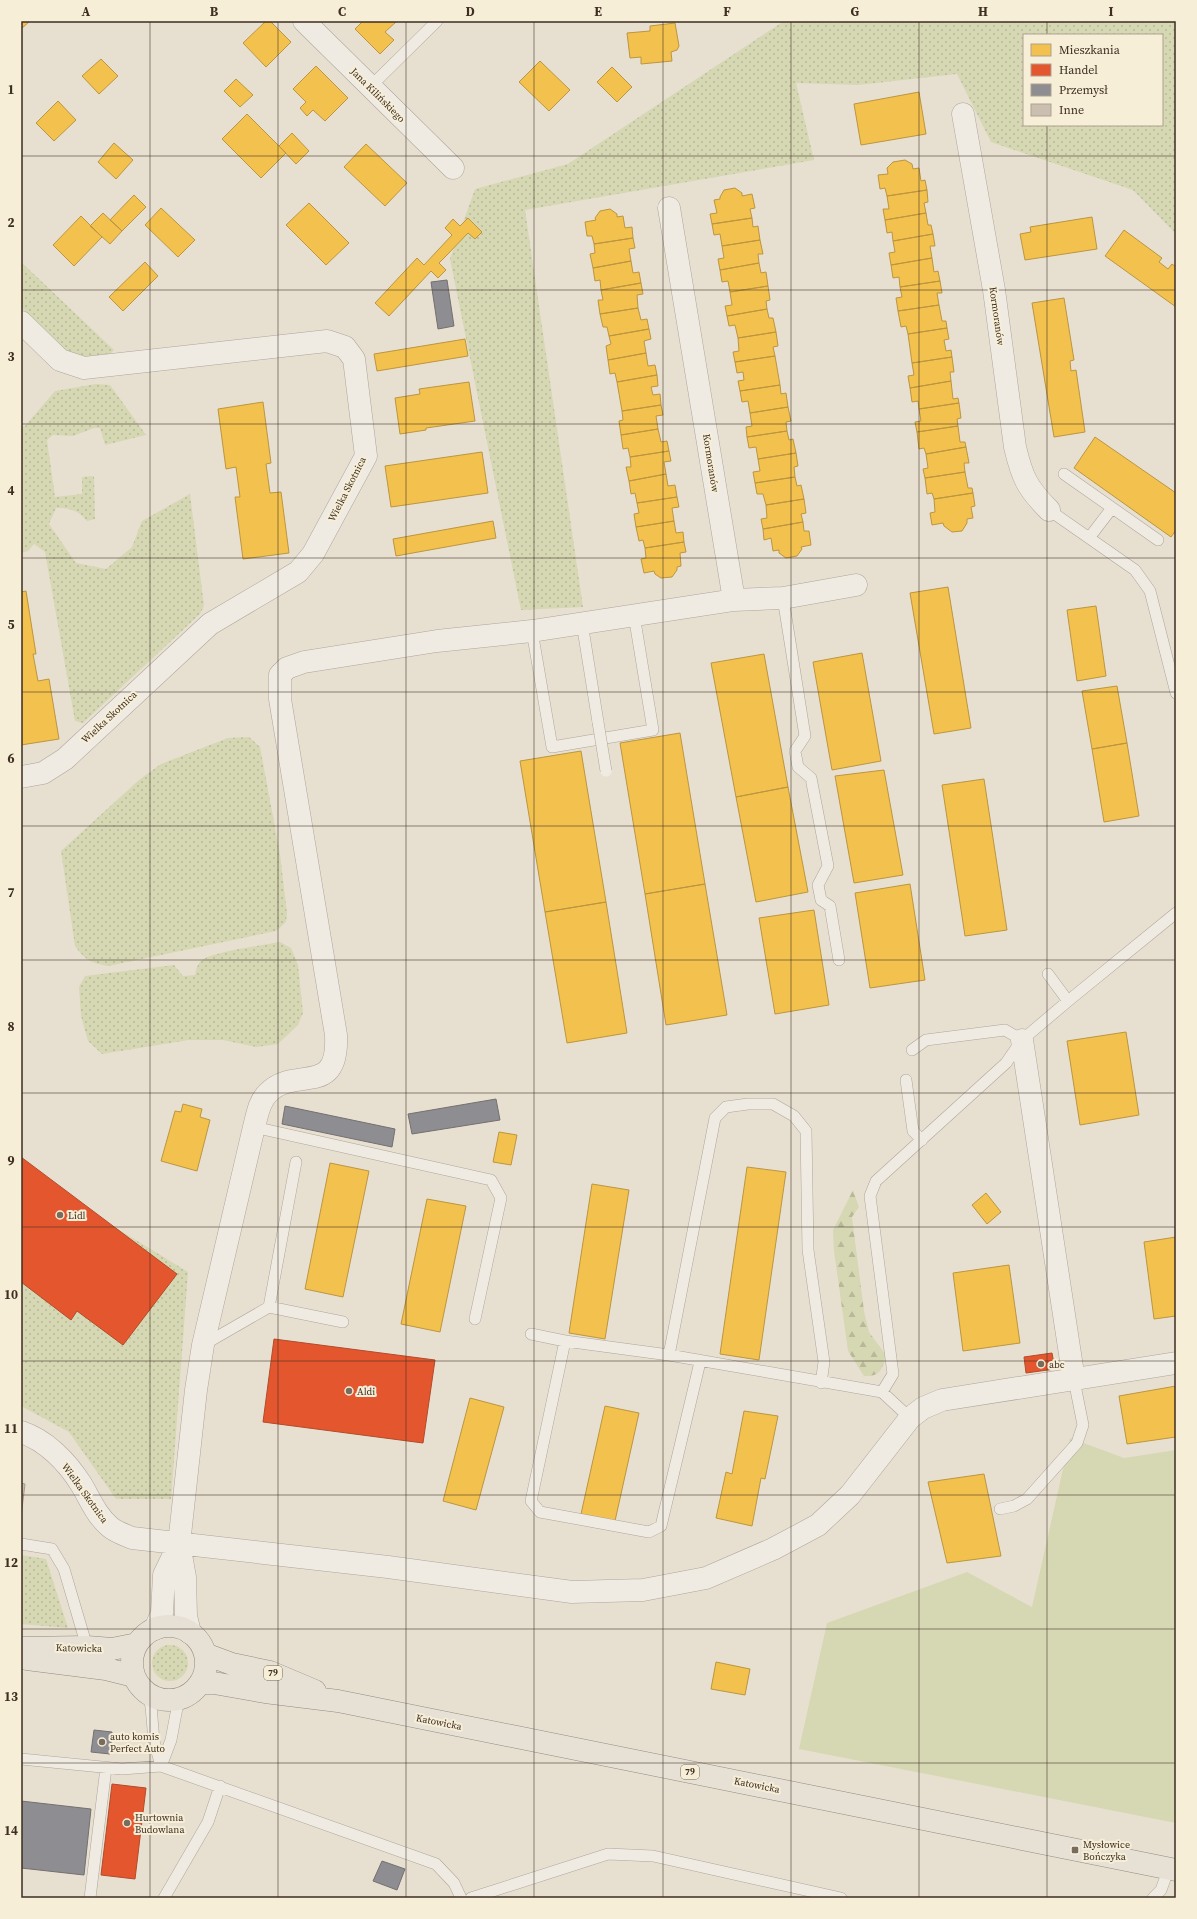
<svg xmlns="http://www.w3.org/2000/svg" width="1197" height="1919" viewBox="0 0 1197 1919" font-family="'Source Serif 4',serif">
	<style>
		.grass { fill: url(#grass-dots); fill-rule: evenodd }
		.forest { fill: url(#forest-firs) }
		.green { fill: #d6d7b3 }
		.homes { fill: #f2c14e; stroke: #bc9540 }
		.shops { fill: #e4572e; stroke: #b24b2a }
		.industry { fill: #8d8d92; stroke: #757070 }
		.building { fill: #cbbfb2; stroke: #a89c90 }
		.lines { fill: none; stroke-linecap: round; stroke-linejoin: round }
		.service-casing { stroke: #ada599; stroke-width: 12 }
		.minor-casing { stroke: #ada599; stroke-width: 23 }
		.primary-casing { stroke: #928b80; stroke-width: 23 }
		.service { stroke: #efebe3; stroke-width: 11 }
		.minor { stroke: #efebe3; stroke-width: 22 }
		.primary { stroke: #e6e1d4; stroke-width: 22 }
		.service-bridge-casing { stroke: #ada599; stroke-width: 12; stroke-linecap: butt }
		.service-bridge { stroke: #efebe3; stroke-width: 11 }
		.grid { fill: none; stroke: #3d2e20; stroke-width: 1; stroke-opacity: 0.55 }
		.poi-dot { fill: #786c5e; stroke: #f7eed8; stroke-width: 1.5 }
		.labels { text-anchor: middle; dominant-baseline: central; stroke-width: 4; stroke-linejoin: round; paint-order: stroke }
		.shield { fill: #f7eed8; stroke: #756857; stroke-width: 1 }
		.shield-label { font-size: 9px; font-weight: bold; fill: #3d2e20 }
		.street-label { font-size: 10px; fill: #3d2e20; stroke: #f7eed8 }
		.poi-label { font-size: 10px; fill: #3d2e20; stroke: #f7eed8; text-anchor: start }
		.neatline { fill: none; stroke: #3d2e20; stroke-width: 1.5 }
		.grid-label { font-size: 13px; text-anchor: middle; font-weight: bold; fill: #3d2e20 }
	</style>
	<defs>
		<pattern id="grass-dots" width="8" height="8" patternUnits="userSpaceOnUse"><rect width="8" height="8" fill="#d6d7b3"/><path d="M2 2h.1M6 6h.1" fill="none" stroke="#b9b99a" stroke-width="1.8" stroke-linecap="round"/></pattern>
		<pattern id="forest-firs" width="22" height="20" patternUnits="userSpaceOnUse"><rect width="22" height="20" fill="#d6d7b3"/><path d="M5 1l3.5 6h-7zM16 11l3.5 6h-7z" fill="#b9b99a"/></pattern>
	</defs>
	<rect width="100%" height="100%" fill="#e7e0d1"/>
	<path class="grass" d="M 784,21 L 1176,21 L 1176,234 L 1133,190 L 991,142 L 957,74 L 858,85 L 796,83 L 814,160 L 525,210 L 583,607 L 521,610 L 450,259 L 475,189 L 568,164 ZM 1024,35 L 1162,35 L 1162,125 L 1024,125 Z
		M 21,262 L 114,350 L 106,358 L 88,357 L 66,351 L 21,307 Z
		M 96,384 L 110,385 L 146,435 L 105,445 L 100,428 L 94,428 L 73,436 L 53,435 L 47,440 L 55,497 L 82,494 L 82,477 L 94,476 L 95,519 L 87,521 C 78,510 70,508 56,508 L 49,524 L 76,563 L 106,569 L 132,547 L 142,521 L 190,494 L 204,606 L 200,614 L 83,723 L 75,721 L 45,552 L 34,544 L 28,551 L 21,553 L 21,427 L 25,426 L 55,391 Z
		M 249,737 L 260,747 L 280,854 L 287,913 L 286,922 L 276,931 L 108,966 C 91,963 85,960 75,946 L 61,851 L 139,780 L 161,764 L 228,738 Z
		M 280,942 L 291,948 L 298,965 L 303,1013 L 298,1025 L 278,1044 L 256,1047 L 223,1040 L 189,1040 L 102,1054 L 88,1041 L 81,1016 L 79,987 L 85,976 L 174,965 L 183,976 L 195,975 C 196,970 197,965 201,961 C 210,952 265,945 280,942 Z
		M 21,1172 L 38,1180 L 188,1272 L 171,1499 L 116,1499 L 69,1432 L 21,1406 Z
		M 21,1555 L 46,1559 L 68,1628 L 21,1624 Z
		M152 1663a18 18 0 1 1 36 0a18 18 0 1 1-36 0Z"/>
	<path class="forest" d="M 853,1190 L 859,1207 L 852,1217 L 864,1311 L 869,1332 L 886,1355 C 882,1370 880,1377 864,1376 L 848,1351 L 834,1251 L 833,1230 Z"/>
	<path class="green" d="M 1070,1438 L 1124,1458 L 1176,1450 L 1176,1823 L 799,1749 L 827,1623 L 967,1572 L 1032,1607 Z"/>
	<path class="homes" d="M 21,21 L 30,21 L 21,29 Z
		M 266,21 L 270,21 L 291,42 L 266,67 L 243,43 Z
		M 363,21 L 397,21 L 385,32 L 394,40 L 380,54 L 355,29 Z
		M 675,23 L 679,46 L 677,50 L 671,52 L 672,61 L 641,64 L 641,57 L 630,58 L 627,33 L 650,31 L 650,26 Z
		M 101,59 L 118,76 L 99,94 L 82,76 Z
		M 540,61 L 570,90 L 549,111 L 519,82 Z
		M 316,66 L 348,98 L 325,121 L 313,110 L 307,116 L 300,108 L 306,102 L 293,89 Z
		M 612,67 L 632,87 L 617,102 L 597,82 Z
		M 236,79 L 253,95 L 240,107 L 224,91 Z
		M 919,92 L 926,134 L 861,145 L 854,104 Z
		M 58,101 L 76,120 L 54,141 L 36,123 Z
		M 247,114 L 286,153 L 261,178 L 222,139 Z
		M 292,133 L 309,151 L 296,164 L 279,146 Z
		M 114,143 L 133,160 L 116,179 L 98,162 Z
		M 366,144 L 407,183 L 385,206 L 344,167 Z
		M 905,160 L 912,164 L 913,169 L 919,168 L 921,181 L 925,180 L 927,190 L 887,196 L 885,188 L 880,189 L 878,175 L 888,174 L 887,168 L 893,162 Z
		M 735,188 L 742,193 L 742,196 L 752,194 L 755,208 L 750,209 L 752,218 L 712,224 L 710,214 L 717,213 L 714,200 L 720,199 L 720,197 L 724,190 Z
		M 927,190 L 928,202 L 924,203 L 926,213 L 885,220 L 883,209 L 889,209 L 887,196 Z
		M 134,195 L 146,207 L 122,231 L 110,220 Z
		M 309,203 L 349,243 L 326,265 L 286,225 Z
		M 161,208 L 195,240 L 178,257 L 145,225 Z
		M 610,209 L 617,214 L 617,217 L 623,216 L 625,228 L 632,227 L 633,238 L 594,244 L 592,236 L 587,236 L 585,222 L 596,220 L 595,218 L 600,211 Z
		M 103,213 L 122,231 L 110,244 L 90,226 Z
		M 926,213 L 928,225 L 931,225 L 933,234 L 893,241 L 892,232 L 887,233 L 885,220 Z
		M 81,216 L 102,237 L 74,266 L 53,245 Z
		M 1092,217 L 1097,249 L 1025,260 L 1020,234 L 1031,232 L 1030,227 Z
		M 468,218 L 482,232 L 475,239 L 468,233 L 446,256 L 439,263 L 446,270 L 438,278 L 431,271 L 389,316 L 375,303 L 417,258 L 424,265 L 452,235 L 445,228 L 453,219 L 460,226 Z
		M 752,218 L 753,227 L 758,226 L 760,240 L 722,246 L 720,234 L 714,235 L 712,224 Z
		M 1124,230 L 1162,258 L 1159,262 L 1168,269 L 1172,264 L 1176,267 L 1176,307 L 1105,256 Z
		M 933,234 L 935,246 L 930,246 L 932,258 L 891,265 L 889,253 L 895,252 L 893,241 Z
		M 633,238 L 635,248 L 629,249 L 631,261 L 593,268 L 590,254 L 595,253 L 594,244 Z
		M 760,240 L 763,254 L 758,254 L 759,263 L 720,270 L 718,259 L 724,258 L 722,246 Z
		M 932,258 L 934,272 L 938,271 L 940,281 L 900,287 L 899,277 L 893,278 L 891,265 Z
		M 631,261 L 633,273 L 639,272 L 641,283 L 601,290 L 600,280 L 595,281 L 593,268 Z
		M 145,262 L 158,276 L 123,311 L 109,297 Z
		M 759,263 L 761,273 L 766,272 L 768,286 L 730,292 L 728,281 L 722,282 L 720,270 Z
		M 940,281 L 942,293 L 937,293 L 939,305 L 898,311 L 896,298 L 902,297 L 900,287 Z
		M 641,283 L 643,294 L 637,295 L 638,308 L 600,314 L 598,300 L 603,300 L 601,290 Z
		M 768,286 L 770,300 L 766,301 L 767,309 L 727,316 L 725,306 L 732,305 L 730,292 Z
		M 1064,298 L 1074,360 L 1070,361 L 1071,371 L 1076,370 L 1085,432 L 1054,437 L 1032,303 Z
		M 939,305 L 942,321 L 946,321 L 947,328 L 908,334 L 906,326 L 901,327 L 898,311 Z
		M 638,308 L 641,320 L 647,319 L 649,329 L 609,336 L 607,327 L 603,327 L 600,314 Z
		M 767,309 L 769,318 L 773,318 L 776,332 L 738,338 L 735,325 L 729,326 L 727,316 Z
		M 947,328 L 949,339 L 944,340 L 946,351 L 951,350 L 952,357 L 912,363 L 908,334 Z
		M 649,329 L 651,339 L 644,341 L 646,353 L 608,360 L 606,346 L 611,344 L 609,336 Z
		M 776,332 L 778,346 L 773,347 L 775,356 L 735,362 L 733,352 L 739,351 L 738,338 Z
		M 465,339 L 468,356 L 377,371 L 374,354 Z
		M 646,353 L 648,366 L 655,365 L 657,375 L 617,382 L 615,373 L 610,374 L 608,360 Z
		M 775,356 L 780,385 L 740,391 L 738,381 L 744,380 L 743,372 L 737,373 L 735,362 Z
		M 952,357 L 954,372 L 950,372 L 951,381 L 910,388 L 908,376 L 914,375 L 912,363 Z
		M 657,375 L 658,386 L 651,387 L 653,395 L 660,394 L 661,405 L 622,411 L 617,382 Z
		M 951,381 L 953,399 L 958,398 L 959,403 L 919,409 L 918,401 L 912,402 L 910,388 Z
		M 469,382 L 475,421 L 426,428 L 426,430 L 400,434 L 395,398 L 420,394 L 419,389 Z
		M 780,385 L 781,394 L 786,393 L 788,407 L 750,413 L 748,401 L 742,402 L 740,391 Z
		M 263,402 L 271,463 L 266,464 L 270,493 L 281,492 L 289,553 L 243,559 L 235,497 L 240,497 L 236,467 L 226,469 L 218,409 Z
		M 959,403 L 961,418 L 957,419 L 958,426 L 917,432 L 915,422 L 921,421 L 919,409 Z
		M 661,405 L 663,415 L 656,416 L 658,429 L 621,435 L 619,421 L 623,420 L 622,411 Z
		M 788,407 L 791,421 L 786,422 L 787,431 L 747,437 L 746,427 L 752,426 L 750,413 Z
		M 958,426 L 960,442 L 965,442 L 966,447 L 926,454 L 924,448 L 919,449 L 917,432 Z
		M 658,429 L 661,442 L 667,441 L 669,451 L 630,457 L 628,448 L 623,449 L 621,435 Z
		M 787,431 L 789,440 L 793,439 L 796,453 L 758,459 L 756,447 L 749,448 L 747,437 Z
		M 1095,437 L 1176,493 L 1176,530 L 1171,537 L 1074,468 Z
		M 966,447 L 969,463 L 964,463 L 965,472 L 925,478 L 923,469 L 928,468 L 926,454 Z
		M 669,451 L 671,461 L 664,462 L 666,474 L 629,481 L 626,467 L 631,467 L 630,457 Z
		M 482,452 L 488,493 L 391,507 L 385,466 Z
		M 796,453 L 798,466 L 794,467 L 795,477 L 755,483 L 753,472 L 760,471 L 758,459 Z
		M 965,472 L 968,488 L 972,488 L 973,493 L 934,499 L 932,493 L 927,494 L 925,478 Z
		M 666,474 L 668,486 L 675,485 L 677,497 L 637,503 L 635,493 L 631,494 L 629,481 Z
		M 795,477 L 797,486 L 801,485 L 804,499 L 766,505 L 763,494 L 757,494 L 755,483 Z
		M 973,493 L 975,506 L 971,507 L 973,518 L 967,519 L 967,523 L 962,531 L 952,532 L 944,526 L 943,523 L 932,525 L 930,513 L 935,512 L 934,499 Z
		M 677,497 L 679,507 L 672,508 L 674,521 L 636,527 L 634,514 L 639,513 L 637,503 Z
		M 804,499 L 806,513 L 801,514 L 803,522 L 763,529 L 761,519 L 767,518 L 766,505 Z
		M 493,521 L 496,538 L 396,556 L 393,539 Z
		M 674,521 L 676,533 L 683,532 L 684,542 L 645,548 L 643,540 L 639,541 L 636,527 Z
		M 803,522 L 804,531 L 809,531 L 811,545 L 801,547 L 802,549 L 797,556 L 786,558 L 779,553 L 779,550 L 773,551 L 771,538 L 764,540 L 763,529 Z
		M 684,542 L 686,552 L 680,553 L 681,566 L 677,567 L 677,570 L 672,577 L 661,578 L 655,574 L 654,571 L 644,573 L 641,559 L 646,558 L 645,548 Z
		M 948,587 L 971,728 L 934,734 L 910,593 Z
		M 26,591 L 36,654 L 33,654 L 38,681 L 49,679 L 59,739 L 21,745 L 21,592 Z
		M 1096,606 L 1106,676 L 1077,681 L 1067,610 Z
		M 862,653 L 881,761 L 832,770 L 813,662 Z
		M 764,654 L 788,787 L 736,797 L 711,663 Z
		M 1117,686 L 1127,743 L 1092,749 L 1082,691 Z
		M 680,733 L 705,884 L 645,894 L 620,743 Z
		M 1127,743 L 1139,816 L 1104,822 L 1092,749 Z
		M 581,751 L 606,902 L 545,912 L 520,761 Z
		M 884,770 L 903,875 L 854,883 L 835,776 Z
		M 984,779 L 1007,930 L 965,936 L 942,785 Z
		M 788,787 L 808,892 L 756,902 L 736,797 Z
		M 705,884 L 727,1015 L 666,1025 L 645,894 Z
		M 910,884 L 925,980 L 870,988 L 855,893 Z
		M 606,902 L 627,1033 L 567,1043 L 545,912 Z
		M 814,910 L 829,1005 L 775,1014 L 759,918 Z
		M 1126,1032 L 1139,1115 L 1080,1125 L 1067,1041 Z
		M 183,1104 L 202,1109 L 200,1117 L 210,1120 L 197,1171 L 161,1161 L 175,1111 L 181,1112 Z
		M 499,1132 L 517,1135 L 511,1165 L 493,1162 Z
		M 330,1163 L 369,1171 L 343,1297 L 305,1289 Z
		M 747,1167 L 786,1172 L 759,1360 L 720,1354 Z
		M 592,1184 L 629,1190 L 605,1339 L 569,1333 Z
		M 986,1193 L 1001,1212 L 987,1224 L 972,1205 Z
		M 427,1199 L 466,1206 L 440,1332 L 401,1324 Z
		M 1176,1237 L 1176,1316 L 1154,1319 L 1144,1242 Z
		M 1009,1265 L 1020,1343 L 963,1351 L 953,1273 Z
		M 1176,1386 L 1176,1437 L 1127,1444 L 1119,1396 Z
		M 470,1398 L 504,1407 L 476,1510 L 443,1501 Z
		M 605,1406 L 639,1413 L 615,1521 L 581,1514 Z
		M 744,1411 L 778,1416 L 765,1479 L 761,1478 L 752,1526 L 716,1518 L 726,1472 L 732,1474 Z
		M 984,1474 L 1001,1556 L 947,1563 L 928,1482 Z
		M 716,1662 L 750,1669 L 745,1695 L 711,1689 Z"/>
	<path class="shops" d="M 21,1157 L 177,1274 L 123,1345 L 77,1311 L 71,1320 L 21,1282 Z
		M 274,1339 L 435,1360 L 423,1443 L 263,1422 Z
		M 1052,1353 L 1055,1369 L 1026,1373 L 1024,1357 Z
		M 112,1784 L 146,1788 L 135,1879 L 101,1875 Z"/>
	<path class="industry" d="M 447,280 L 454,326 L 438,329 L 431,282 Z
		M 496,1099 L 500,1120 L 412,1134 L 408,1114 Z
		M 285,1106 L 395,1129 L 392,1147 L 282,1124 Z
		M 94,1730 L 112,1732 L 110,1754 L 91,1752 Z
		M 21,1801 L 91,1809 L 84,1875 L 21,1868 Z
		M 382,1861 L 405,1869 L 397,1890 L 373,1881 Z"/>
	<path class="building" d="M 21,1483 L 25,1484 L 21,1517 Z"/>
	<g class="lines">
		<g class="service-casing">
			<path id="service" d="M 370,87 L 437,21
				M 1064,474 L 1158,540
				M 1049,510 L 1135,570 L 1150,591 L 1176,693
				M 1089,538 L 1112,508
				M 783,598 L 805,736 L 795,751 L 798,767 L 811,778 L 828,866 L 818,885 L 821,900 L 830,906 L 839,960
				M 582,623 L 598,722
				M 532,631 L 552,747 L 653,730 L 634,615
				M 1048,974 L 1068,1001
				M 912,1050 L 926,1040 L 1005,1030 L 1022,1040
				M 906,1080 L 913,1131 L 922,1140
				M 254,1127 L 491,1180 L 501,1198 L 475,1319
				M 269,1307 L 296,1162
				M 531,1334 L 565,1341 L 669,1355 L 882,1392 L 910,1418
				M 565,1341 L 531,1501 L 540,1512 L 649,1532 L 661,1526 L 700,1362
				M 203,1345 L 269,1307 L 343,1322
				M 669,1355 L 715,1118 L 726,1107 L 748,1104 L 773,1104 L 794,1116 L 806,1131 L 808,1250 L 824,1362 L 821,1383
				M 882,1392 L 893,1374 L 870,1196 L 876,1181 L 1006,1063 L 1022,1040 L 1068,1001 L 1176,913
				M 1000,1509 L 1014,1506 L 1027,1499 L 1077,1443 L 1083,1425 L 1074,1380
				M 21,1544 L 52,1549 L 64,1569 L 87,1647
				M 146,1692 L 151,1706 L 154,1741 L 161,1766
				M 21,1759 L 122,1769 L 161,1766 L 436,1864 L 454,1883 L 461,1898
				M 161,1766 L 171,1740 L 177,1708 L 183,1697
				M 90,1898 L 106,1768
				M 164,1898 L 208,1822 L 220,1786
				M 471,1898 L 608,1854 L 653,1856 L 841,1898
				M 1153,1898 L 1161,1890 L 1169,1868"/>
		</g>
		<g class="minor-casing">
			<path id="minor" d="M 304,21 L 453,168
				M 963,114 L 994,290 L 1015,447 C 1022,477 1027,488 1049,510
				M 669,208 L 734,600
				M 21,322 L 60,360 L 84,368 L 327,341 L 345,347 L 354,359 L 366,456 L 313,554 L 298,572 L 210,624 L 65,759 L 43,773 L 21,777
				M 1022,1040 L 1074,1380
				M 21,1432 C 46,1440 67,1462 81,1484 C 90,1499 96,1515 110,1527 C 116,1532 125,1535 132,1538 L 388,1567 L 572,1592 L 643,1590 L 706,1578 L 773,1549 L 818,1525 L 850,1495 L 910,1418 L 923,1408 L 942,1400 L 1176,1363
				M 155,1629 L 162,1613 L 164,1575 L 179,1544
				M 190,1633 L 186,1616 L 185,1577 L 179,1544 L 196,1390 L 203,1345 L 254,1127 C 257,1116 259,1101 268,1093 C 295,1065 339,1099 336,1035 L 280,699 L 280,675 L 287,668 L 304,662 L 437,641 L 532,631 L 734,600 L 783,598 L 856,585"/>
		</g>
		<g class="primary-casing">
			<path id="primary" d="M132 1663a37 37 0 1 1 74 0a37 37 0 1 1-74 0Z
				M 21,1648 L 87,1647 L 112,1649 L 137,1644
				M 205,1654 L 232,1664 L 270,1672 L 315,1691
				M 27,1659 L 106,1669 L 134,1676
				M 200,1683 L 214,1683 L 265,1692 L 338,1701 L 1176,1870"/>
		</g>
		<use href="#service" class="service"/>
		<use href="#minor" class="minor"/>
		<use href="#primary" class="primary"/>
		<g class="service-bridge-casing">
			<path id="service-bridge" d="M 598,722 L 606,771"/>
		</g>
		<use href="#service-bridge" class="service-bridge"/>
	</g>
	<path class="grid" d="M 150,21 L 150,1898M 278,21 L 278,1898M 406,21 L 406,1898M 534,21 L 534,1898M 663,21 L 663,1898M 791,21 L 791,1898M 919,21 L 919,1898M 1047,21 L 1047,35M 1047,125 L 1047,1898M 21,156 L 1176,156M 21,290 L 1176,290M 21,424 L 1176,424M 21,558 L 1176,558M 21,692 L 1176,692M 21,826 L 1176,826M 21,960 L 1176,960M 21,1093 L 1176,1093M 21,1227 L 1176,1227M 21,1361 L 1176,1361M 21,1495 L 1176,1495M 21,1629 L 1176,1629M 21,1763 L 1176,1763"/>
	<g class="poi-dot">
		<circle cx="60" cy="1215" r="4"/>
		<circle cx="1041" cy="1364" r="4"/>
		<circle cx="349" cy="1391" r="4"/>
		<circle cx="102" cy="1742" r="4"/>
		<circle cx="127" cy="1823" r="4"/>
		<rect x="1071" y="1846" width="8" height="8" rx="2"/>
	</g>
	<g class="labels">
		<g class="shield">
			<rect x="264" y="1666" width="18" height="14" rx="3"/>
			<rect x="681" y="1765" width="18" height="14" rx="3"/>
		</g>
		<g class="shield-label">
			<text x="273" y="1673">79</text>
			<text x="690" y="1772">79</text>
		</g>
		<g class="street-label">
			<text transform="translate(378 95) rotate(45)">Jana Kilińskiego</text>
			<text transform="translate(997 316) rotate(82)">Kormoranów</text>
			<text transform="translate(711 463) rotate(81)">Kormoranów</text>
			<text transform="translate(347 489) rotate(-63)">Wielka Skotnica</text>
			<text transform="translate(109 717) rotate(-43)">Wielka Skotnica</text>
			<text transform="translate(85 1493) rotate(54)">Wielka Skotnica</text>
			<text transform="translate(79 1648) rotate(1)">Katowicka</text>
			<text transform="translate(439 1722) rotate(11)">Katowicka</text>
			<text transform="translate(757 1785) rotate(11)">Katowicka</text>
		</g>
		<g class="poi-label">
			<text x="68" y="1215">Lidl</text>
			<text x="1049" y="1364">abc</text>
			<text x="357" y="1391">Aldi</text>
			<text x="110" y="1736">auto komis<tspan x="110" dy="12">Perfect Auto</tspan></text>
			<text x="135" y="1817">Hurtownia<tspan x="135" dy="12">Budowlana</tspan></text>
			<text x="1083" y="1844">Mysłowice<tspan x="1083" dy="12">Bończyka</tspan></text>
		</g>
	</g>
	<rect width="1197" height="1919" fill="none" stroke="#f7eed8" stroke-width="44"/>
	<rect x="1023" y="34" width="140" height="92" fill="#f7eed8" stroke="#ada18e"/>
	<rect x="1031" y="44" width="20" height="12" fill="#f2c14e" stroke="#ada18e"/>
	<text x="1059" y="54" font-size="12" fill="#3d2e20">Mieszkania</text>
	<rect x="1031" y="64" width="20" height="12" fill="#e4572e" stroke="#ada18e"/>
	<text x="1059" y="74" font-size="12" fill="#3d2e20">Handel</text>
	<rect x="1031" y="84" width="20" height="12" fill="#8d8d92" stroke="#ada18e"/>
	<text x="1059" y="94" font-size="12" fill="#3d2e20">Przemysł</text>
	<rect x="1031" y="104" width="20" height="12" fill="#cbbfb2" stroke="#ada18e"/>
	<text x="1059" y="114" font-size="12" fill="#3d2e20">Inne</text>
	<rect x="22" y="22" width="1153" height="1875" class="neatline"/>
	<g class="grid-label">
		<text x="86" y="16">A</text>
		<text x="214" y="16">B</text>
		<text x="342" y="16">C</text>
		<text x="470" y="16">D</text>
		<text x="598" y="16">E</text>
		<text x="727" y="16">F</text>
		<text x="855" y="16">G</text>
		<text x="983" y="16">H</text>
		<text x="1111" y="16">I</text>
		<text x="11" y="94">1</text>
		<text x="11" y="227">2</text>
		<text x="11" y="361">3</text>
		<text x="11" y="495">4</text>
		<text x="11" y="629">5</text>
		<text x="11" y="763">6</text>
		<text x="11" y="897">7</text>
		<text x="11" y="1031">8</text>
		<text x="11" y="1165">9</text>
		<text x="11" y="1299">10</text>
		<text x="11" y="1433">11</text>
		<text x="11" y="1567">12</text>
		<text x="11" y="1701">13</text>
		<text x="11" y="1835">14</text>
	</g>
</svg>
